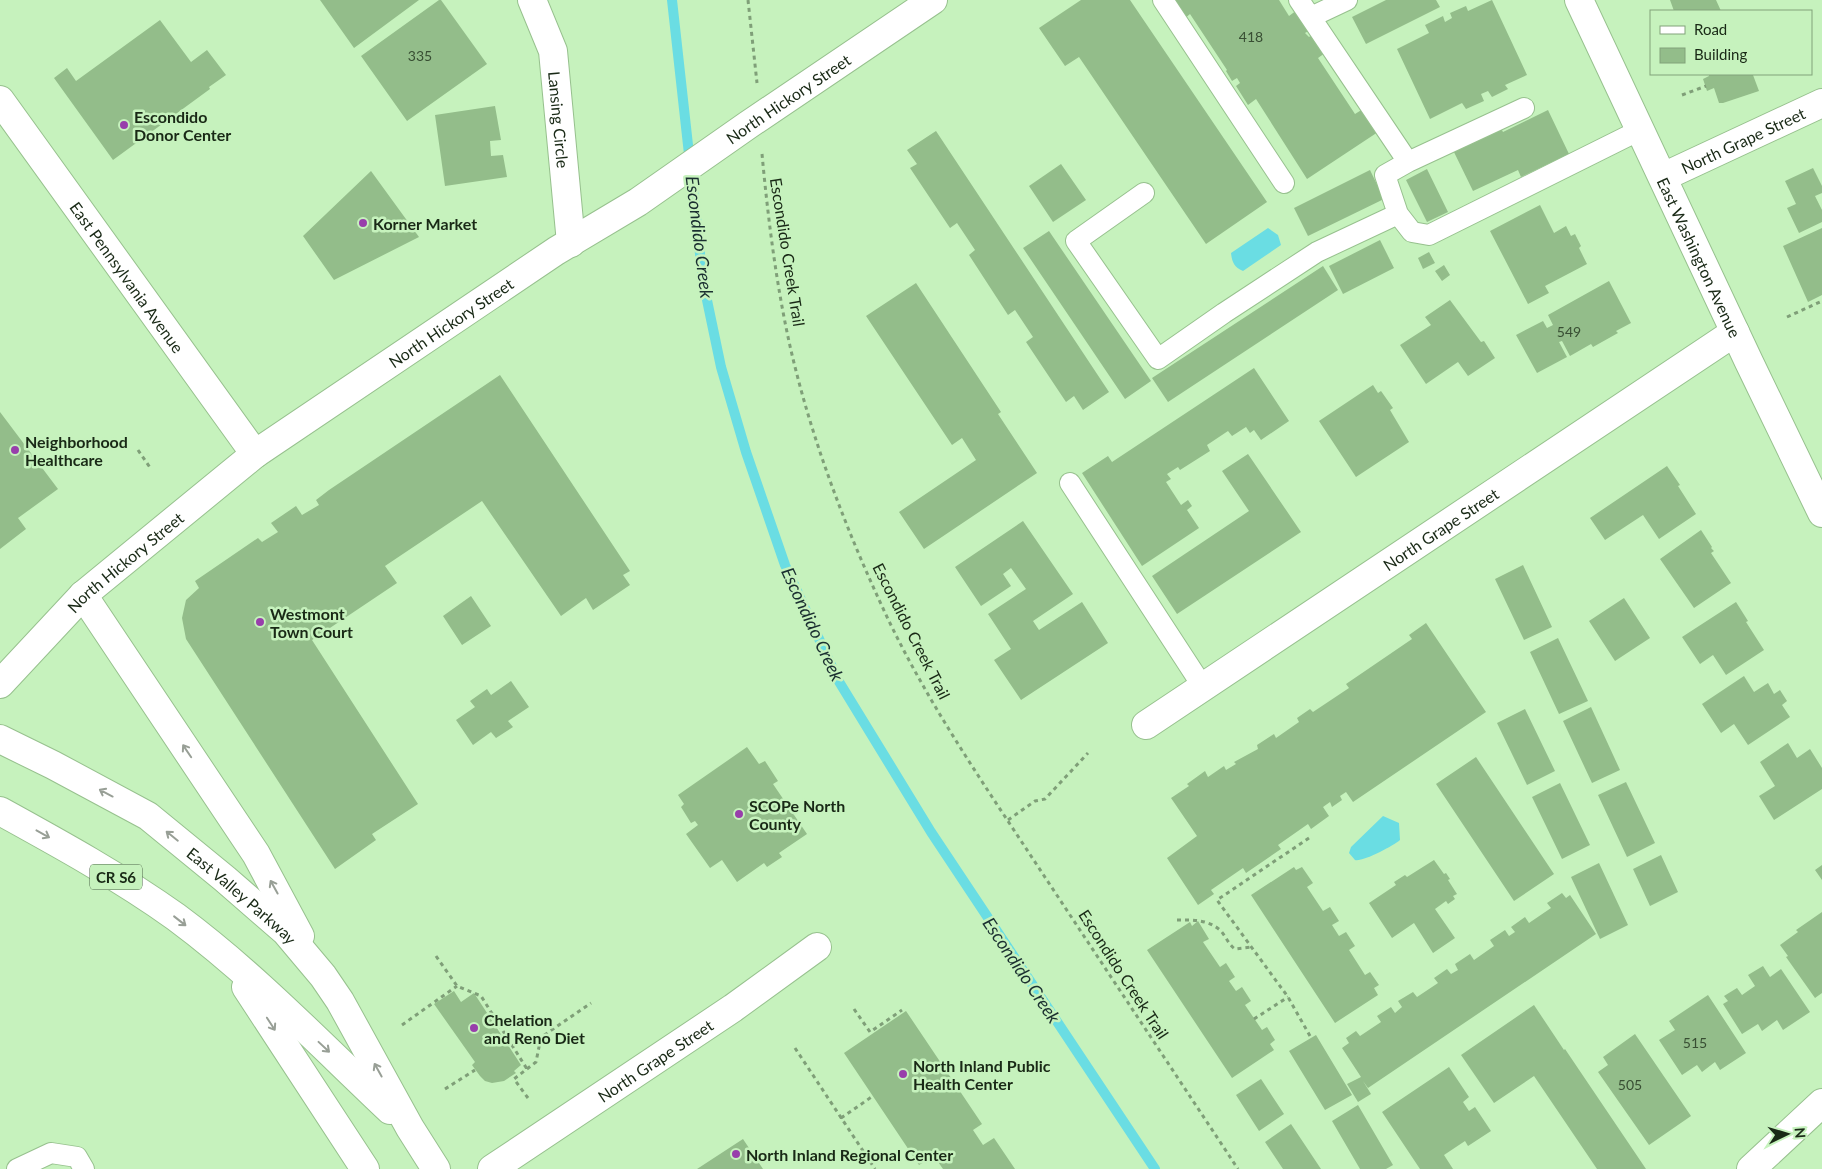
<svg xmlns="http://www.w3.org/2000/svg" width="1822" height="1169" viewBox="0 0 1822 1169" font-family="Lato,sans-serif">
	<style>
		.water { fill: #6adde3 }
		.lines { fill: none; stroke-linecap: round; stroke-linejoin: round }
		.stream { stroke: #6adde3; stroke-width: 10 }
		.building { fill: #93bd8a }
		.lane-casing { stroke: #97c18e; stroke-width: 22 }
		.street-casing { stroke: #97c18e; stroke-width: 30 }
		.secondary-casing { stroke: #97c18e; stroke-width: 30 }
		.primary-casing { stroke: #97c18e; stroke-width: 30 }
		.path { stroke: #7f9f78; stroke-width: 3; stroke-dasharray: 4 4; stroke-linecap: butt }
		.lane { stroke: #fff; stroke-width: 20 }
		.street { stroke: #fff; stroke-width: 28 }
		.secondary { stroke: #fff; stroke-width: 28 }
		.primary { stroke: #fff; stroke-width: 28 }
		.oneway { stroke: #989f96 }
		.poi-dot { fill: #983fab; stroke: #c6f2bd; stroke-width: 2 }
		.labels { text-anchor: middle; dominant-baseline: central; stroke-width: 5; stroke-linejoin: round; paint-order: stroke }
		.number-label { font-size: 14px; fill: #384e33 }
		.shield { fill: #c6f2bd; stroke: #4d6548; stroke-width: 1 }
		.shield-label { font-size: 15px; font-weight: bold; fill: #192916 }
		.street-label { font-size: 16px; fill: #192916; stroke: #c6f2bd }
		.poi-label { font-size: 16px; font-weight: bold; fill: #192916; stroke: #c6f2bd; text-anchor: start }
		.water-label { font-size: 18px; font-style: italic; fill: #1a2f30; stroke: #c6f2bd }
	</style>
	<rect width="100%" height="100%" fill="#c6f2bd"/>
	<path class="water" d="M 1268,228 L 1278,235 L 1281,245 L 1243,271 C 1234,267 1232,262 1231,253 Z
		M 1383,816 L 1399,823 L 1400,840 C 1393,846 1363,862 1355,860 L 1349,853 L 1351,847 Z"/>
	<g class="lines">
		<path class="stream" d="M 672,0 L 703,281 L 721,367 L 746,452 L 785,565 L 838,680 L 931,832 L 1155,1169"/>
	</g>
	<path class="building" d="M 320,0 L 419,0 L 354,48 Z
		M 439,0 L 441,0 L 487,64 L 407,121 L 361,56 Z
		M 1081,0 L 1130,0 L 1267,202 L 1206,244 L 1079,57 L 1065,66 L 1039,28 Z
		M 1171,0 L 1279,0 L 1289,16 L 1297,10 L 1310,30 L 1305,33 L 1309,37 L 1313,34 L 1325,53 L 1318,58 L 1355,114 L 1363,109 L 1378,132 L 1307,179 L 1256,99 L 1248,105 L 1236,86 L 1240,83 L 1237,78 L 1232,81 L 1226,71 L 1227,70 L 1190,14 L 1183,20 Z
		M 1386,0 L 1436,0 L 1440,7 L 1366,44 L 1352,17 Z
		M 1492,0 L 1527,75 L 1505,85 L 1508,89 L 1492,97 L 1488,91 L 1481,94 L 1484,101 L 1466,109 L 1462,103 L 1430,119 L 1397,49 L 1429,33 L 1425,25 L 1443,16 L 1445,22 L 1452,18 L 1450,13 L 1466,6 L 1468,11 Z
		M 1670,0 L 1716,0 L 1721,11 L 1674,11 Z
		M 160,20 L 191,62 L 207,50 L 226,75 L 209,87 L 210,89 L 113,160 L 54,78 L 67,68 L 76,81 Z
		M 1709,74 L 1757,74 L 1753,75 L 1759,91 L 1723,103 L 1719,103 L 1714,88 L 1707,91 L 1703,79 L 1709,76 Z
		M 495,106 L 501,140 L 490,141 L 491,156 L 503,155 L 507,177 L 445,186 L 435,115 Z
		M 1548,110 L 1569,154 L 1521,177 L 1518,170 L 1473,191 L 1452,148 L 1499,125 L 1503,132 Z
		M 936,131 L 1109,392 L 1083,410 L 1074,396 L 1066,402 L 1026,342 L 1033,337 L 1015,310 L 1008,315 L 969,255 L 975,250 L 957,223 L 950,228 L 910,168 L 917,164 L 907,150 Z
		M 1061,164 L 1086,200 L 1053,222 L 1029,186 Z
		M 1813,168 L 1822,186 L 1822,193 L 1815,196 L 1822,210 L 1822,222 L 1799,233 L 1787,208 L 1796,204 L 1785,181 Z
		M 1427,169 L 1448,212 L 1427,222 L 1406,180 Z
		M 1370,170 L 1384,199 L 1308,236 L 1294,208 Z
		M 371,171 L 419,237 L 334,280 L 303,236 Z
		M 1540,205 L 1554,233 L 1566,226 L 1571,236 L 1575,234 L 1581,246 L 1579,248 L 1587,264 L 1545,286 L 1549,293 L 1528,304 L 1490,231 Z
		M 1822,228 L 1822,295 L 1808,302 L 1783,246 Z
		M 1049,231 L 1151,381 L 1125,399 L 1023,248 Z
		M 1380,240 L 1394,268 L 1343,294 L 1329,266 Z
		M 1429,252 L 1435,263 L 1423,269 L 1418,258 Z
		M 1444,265 L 1450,275 L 1442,281 L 1435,271 Z
		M 1323,266 L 1338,290 L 1168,402 L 1152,378 Z
		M 1609,281 L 1631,323 L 1616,331 L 1618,333 L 1593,347 L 1591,344 L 1570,356 L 1562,341 L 1559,342 L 1567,357 L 1537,373 L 1516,335 L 1543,321 L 1547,328 L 1553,325 L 1548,315 Z
		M 916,283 L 1001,412 L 998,414 L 1037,473 L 924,549 L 899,512 L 976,460 L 962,438 L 952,445 L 866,316 Z
		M 1450,300 L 1481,342 L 1484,341 L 1495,358 L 1468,376 L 1458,362 L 1426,384 L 1400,345 L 1431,325 L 1425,317 Z
		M 1254,368 L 1289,421 L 1261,440 L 1254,430 L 1250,433 L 1246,427 L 1232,436 L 1228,431 L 1207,445 L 1210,451 L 1180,470 L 1178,467 L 1167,474 L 1171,479 L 1166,482 L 1181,505 L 1188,500 L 1192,506 L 1187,510 L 1199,528 L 1142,566 L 1082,473 L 1108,456 L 1112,462 Z
		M 500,375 L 630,571 L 623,575 L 630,585 L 593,610 L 586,598 L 561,616 L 482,501 L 385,566 L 397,583 L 312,640 L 418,804 L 372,834 L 376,840 L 335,869 L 186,639 L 182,618 L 186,600 L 199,588 L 195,581 L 258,538 L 262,542 L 278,532 L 271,523 L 296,506 L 302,515 L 319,505 L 316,500 L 329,490 Z
		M 1373,385 L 1378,393 L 1381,391 L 1393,408 L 1390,410 L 1409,442 L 1356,477 L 1319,421 Z
		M 0,412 L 58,489 L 18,518 L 26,529 L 0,549 Z
		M 1248,454 L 1301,532 L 1177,614 L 1152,576 L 1249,511 L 1222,471 Z
		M 1667,466 L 1680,485 L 1678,486 L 1696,514 L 1659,539 L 1643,515 L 1605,540 L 1590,518 Z
		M 1023,521 L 1073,594 L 1033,621 L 1039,630 L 1082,602 L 1108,643 L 1021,700 L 994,660 L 1011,649 L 988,614 L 1026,589 L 1011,568 L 1003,574 L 1011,586 L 981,606 L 955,567 Z
		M 1701,530 L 1712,547 L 1711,548 L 1714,551 L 1711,553 L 1731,583 L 1694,608 L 1660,559 Z
		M 1523,565 L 1552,627 L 1524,640 L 1495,579 Z
		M 471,596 L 491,626 L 462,645 L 443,616 Z
		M 1624,598 L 1650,638 L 1615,661 L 1589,621 Z
		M 1736,602 L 1748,621 L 1746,622 L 1764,650 L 1726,675 L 1713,655 L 1700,664 L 1682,637 Z
		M 1426,623 L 1486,712 L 1353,802 L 1346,792 L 1340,796 L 1342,800 L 1332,807 L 1330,802 L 1323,807 L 1329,816 L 1311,829 L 1308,824 L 1278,845 L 1281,849 L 1246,873 L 1243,868 L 1211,890 L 1214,894 L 1198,905 L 1167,858 L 1197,836 L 1171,798 L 1189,786 L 1187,784 L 1205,771 L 1208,777 L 1224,766 L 1226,770 L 1236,764 L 1234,762 L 1258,749 L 1257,745 L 1274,734 L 1276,738 L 1299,722 L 1297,718 L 1310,709 L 1313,712 L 1349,688 L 1346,684 L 1412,639 L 1409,635 Z
		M 1558,638 L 1588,701 L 1559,714 L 1530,652 Z
		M 1744,676 L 1754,692 L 1768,683 L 1774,694 L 1780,690 L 1787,701 L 1782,705 L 1790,717 L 1748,745 L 1734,724 L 1721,733 L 1702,704 Z
		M 511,681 L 529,707 L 508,721 L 513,727 L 496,738 L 491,732 L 473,745 L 456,720 L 475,707 L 470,701 L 487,689 L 491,695 Z
		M 1591,707 L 1620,770 L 1592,783 L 1563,721 Z
		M 1525,709 L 1555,771 L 1527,785 L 1497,723 Z
		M 1788,743 L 1797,758 L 1810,749 L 1822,768 L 1822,789 L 1774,820 L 1759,796 L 1775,786 L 1760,762 Z
		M 747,747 L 759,764 L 765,761 L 778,781 L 773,784 L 807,834 L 779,853 L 782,857 L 767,867 L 764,863 L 737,882 L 722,860 L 710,868 L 686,834 L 698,825 L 695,821 L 691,823 L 681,807 L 684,804 L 678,795 Z
		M 1476,757 L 1554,874 L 1514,901 L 1436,784 Z
		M 1626,782 L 1655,843 L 1627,857 L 1598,795 Z
		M 1560,783 L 1590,845 L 1562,859 L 1532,797 Z
		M 1661,855 L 1678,892 L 1650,906 L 1633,869 Z
		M 1434,860 L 1444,874 L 1446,873 L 1450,879 L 1448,880 L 1457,894 L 1453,896 L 1455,899 L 1448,904 L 1446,901 L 1435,909 L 1455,938 L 1433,953 L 1414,923 L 1392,938 L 1369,903 L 1396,885 L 1394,882 L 1405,875 L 1407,877 Z
		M 1599,863 L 1628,925 L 1600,939 L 1571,877 Z
		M 1822,865 L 1822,880 L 1815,870 Z
		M 1294,867 L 1296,870 L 1302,867 L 1313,883 L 1307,887 L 1323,911 L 1330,907 L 1339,921 L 1332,925 L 1339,936 L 1346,932 L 1355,946 L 1349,950 L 1365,975 L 1370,972 L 1379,985 L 1374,988 L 1378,995 L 1335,1023 L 1251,895 Z
		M 1562,893 L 1566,898 L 1570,895 L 1596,934 L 1368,1088 L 1363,1081 L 1371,1094 L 1358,1102 L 1347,1084 L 1361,1077 L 1342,1048 L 1349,1043 L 1346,1038 L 1356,1031 L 1360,1036 L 1381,1022 L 1377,1016 L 1391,1007 L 1395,1013 L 1402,1007 L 1398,1001 L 1413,992 L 1417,997 L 1438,983 L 1434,978 L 1447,969 L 1451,974 L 1458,970 L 1455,964 L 1470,954 L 1474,960 L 1494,946 L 1490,940 L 1505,930 L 1509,936 L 1515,932 L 1511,927 L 1525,917 L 1529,923 L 1551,908 L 1547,903 Z
		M 1822,912 L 1822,993 L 1815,998 L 1786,957 L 1788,956 L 1780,945 L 1798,932 L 1796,930 Z
		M 1198,921 L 1209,939 L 1203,942 L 1220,967 L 1226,963 L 1235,977 L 1229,981 L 1236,991 L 1242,987 L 1251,1001 L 1245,1005 L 1262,1030 L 1267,1027 L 1275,1040 L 1270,1044 L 1274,1050 L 1232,1078 L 1147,950 L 1190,922 L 1192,926 Z
		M 1763,966 L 1770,977 L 1781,969 L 1810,1012 L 1783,1030 L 1777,1020 L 1762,1031 L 1758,1024 L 1742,1034 L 1723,1004 L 1728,1001 L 1724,996 L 1737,988 L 1742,995 L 1755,986 L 1748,975 Z
		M 454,991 L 461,1002 L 474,993 L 521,1065 L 514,1071 L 516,1073 L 504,1081 L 492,1083 L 485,1081 L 480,1076 L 472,1065 L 475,1062 L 434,1004 Z
		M 1708,995 L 1746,1053 L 1720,1070 L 1715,1062 L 1702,1072 L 1697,1065 L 1682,1075 L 1659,1040 L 1675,1030 L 1669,1021 Z
		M 1534,1005 L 1564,1050 L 1565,1049 L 1646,1169 L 1597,1169 L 1534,1076 L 1494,1103 L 1461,1055 Z
		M 906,1011 L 982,1124 L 973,1130 L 983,1145 L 994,1138 L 1015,1169 L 943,1169 L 934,1156 L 919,1165 L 844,1053 Z
		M 1635,1034 L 1691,1116 L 1649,1145 L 1598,1072 L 1608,1065 L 1603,1057 Z
		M 1316,1035 L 1352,1095 L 1325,1110 L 1289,1051 Z
		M 1449,1067 L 1469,1097 L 1463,1102 L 1469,1111 L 1475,1107 L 1491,1131 L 1468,1146 L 1465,1141 L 1444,1155 L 1453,1169 L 1420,1169 L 1382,1112 Z
		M 1261,1079 L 1284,1114 L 1259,1131 L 1236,1095 Z
		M 1358,1105 L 1393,1165 L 1386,1169 L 1360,1169 L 1332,1121 Z
		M 1291,1124 L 1321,1169 L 1283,1169 L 1265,1142 Z
		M 743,1139 L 763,1169 L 697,1169 Z"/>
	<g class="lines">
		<g class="lane-casing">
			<path id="lane" d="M 1163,0 L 1284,183
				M 1299,0 L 1408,162 L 1385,175 L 1398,214 L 1412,232 L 1429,235 L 1640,130
				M 1311,17 L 1347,0
				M 1408,162 L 1524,108
				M 1144,193 L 1076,241 L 1158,359 L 1224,313 L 1317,252 L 1398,214
				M 1070,483 L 1203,687
				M 17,1169 L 51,1153 L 77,1157 L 84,1169"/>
		</g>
		<g class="street-casing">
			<g id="street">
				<path id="s1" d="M 532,0 L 553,51 L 571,243"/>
				<path id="s2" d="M 1663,177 L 1822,103"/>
				<path id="s3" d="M 1146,725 L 1735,332"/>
				<path id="s4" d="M 492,1169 L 733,1008 L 817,947"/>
			</g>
		</g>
		<g class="secondary-casing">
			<g id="secondary">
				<path id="s5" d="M 1579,0 L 1749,362 L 1822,513"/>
				<path id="s6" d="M 0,100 L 255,454"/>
				<path id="s7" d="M 0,684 L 83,595 L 255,454 L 556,251 L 638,202 L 748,125 L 933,0"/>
				<path d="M 1751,1169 L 1822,1103"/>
			</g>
		</g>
		<g class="primary-casing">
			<g id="primary">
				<path d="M 83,595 L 256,854 L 300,936"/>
				<path id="s8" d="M 0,739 L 53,765 L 148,816 L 225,879 L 286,932 L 323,976 L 340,1001 L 410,1128 L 436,1169"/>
				<path d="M 0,811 C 60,844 120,877 176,917 C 253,974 320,1044 390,1110"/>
				<path d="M 246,987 L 365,1169"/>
			</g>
		</g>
		<path class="path" d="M 748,0 L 757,83
			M 1682,95 L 1706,86
			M 762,154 C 768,218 776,283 790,346 C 810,434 843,522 881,604 C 922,694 979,777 1033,859 C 1101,962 1170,1066 1238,1169
			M 1787,317 L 1822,301
			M 138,450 L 151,469
			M 1008,820 L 1035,801 L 1045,799 L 1088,753
			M 1309,838 L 1217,900 L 1288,997 L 1310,1036
			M 1177,920 C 1192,920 1207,919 1220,930 C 1226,936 1228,944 1235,949 L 1252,947
			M 436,956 L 457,986 L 481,996 L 527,1069
			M 854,1009 L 870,1032 L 902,1010
			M 1254,1019 L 1288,997
			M 402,1025 L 457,986
			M 795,1048 L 875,1169
			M 445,1089 L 475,1070
			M 528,1098 L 514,1079 L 536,1062 L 540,1042 L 543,1036 L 591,1003
			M 841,1118 L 873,1096"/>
		<use href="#lane" class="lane"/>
		<use href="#street" class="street"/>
		<use href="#secondary" class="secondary"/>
		<use href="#primary" class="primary"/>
	</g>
	<defs><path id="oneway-shaft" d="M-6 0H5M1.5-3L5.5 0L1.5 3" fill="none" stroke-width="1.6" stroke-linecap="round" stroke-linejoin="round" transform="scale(1.25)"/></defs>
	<g class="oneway">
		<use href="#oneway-shaft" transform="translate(187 751) rotate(-124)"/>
		<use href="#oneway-shaft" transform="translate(106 793) rotate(-152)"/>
		<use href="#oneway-shaft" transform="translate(43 834) rotate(29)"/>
		<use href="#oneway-shaft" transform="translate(172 836) rotate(-141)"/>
		<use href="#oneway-shaft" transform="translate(274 887) rotate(-119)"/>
		<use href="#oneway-shaft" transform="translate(180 921) rotate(38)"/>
		<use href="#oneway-shaft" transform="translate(271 1024) rotate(57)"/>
		<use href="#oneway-shaft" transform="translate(324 1047) rotate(43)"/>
		<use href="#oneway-shaft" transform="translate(378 1070) rotate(-119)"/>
	</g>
	<g class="poi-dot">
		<circle cx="124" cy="125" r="5"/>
		<circle cx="363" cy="223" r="5"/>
		<circle cx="15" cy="450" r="5"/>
		<circle cx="260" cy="622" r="5"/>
		<circle cx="739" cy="814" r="5"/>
		<circle cx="474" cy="1028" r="5"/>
		<circle cx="903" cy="1074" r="5"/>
		<circle cx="736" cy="1154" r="5"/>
	</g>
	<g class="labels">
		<g class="number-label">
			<text x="1251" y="36">418</text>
			<text x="420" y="55">335</text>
			<text x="1569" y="331">549</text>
			<text x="1695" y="1042">515</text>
			<text x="1630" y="1084">505</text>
		</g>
		<rect class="shield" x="90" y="864.5" width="52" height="25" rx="4"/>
		<g class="shield-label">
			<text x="116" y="877">CR S6</text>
		</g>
		<g class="street-label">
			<text stroke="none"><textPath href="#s7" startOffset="985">North Hickory Street</textPath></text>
			<text stroke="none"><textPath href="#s1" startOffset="124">Lansing Circle</textPath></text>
			<text stroke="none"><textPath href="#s2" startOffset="88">North Grape Street</textPath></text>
			<text transform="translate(788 252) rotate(81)">Escondido Creek Trail</text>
			<text stroke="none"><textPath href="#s5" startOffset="284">East Washington Avenue</textPath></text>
			<text stroke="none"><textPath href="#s6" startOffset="218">East Pennsylvania Avenue</textPath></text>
			<text stroke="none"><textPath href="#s7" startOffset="580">North Hickory Street</textPath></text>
			<text stroke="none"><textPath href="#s3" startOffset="354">North Grape Street</textPath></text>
			<text stroke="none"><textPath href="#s7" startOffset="175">North Hickory Street</textPath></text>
			<text transform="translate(912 631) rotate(63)">Escondido Creek Trail</text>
			<text stroke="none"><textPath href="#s8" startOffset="290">East Valley Parkway</textPath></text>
			<text transform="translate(1124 974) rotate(57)">Escondido Creek Trail</text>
			<text stroke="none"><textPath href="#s4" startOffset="196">North Grape Street</textPath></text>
		</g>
		<g class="poi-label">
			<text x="134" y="116">Escondido<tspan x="134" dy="18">Donor Center</tspan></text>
			<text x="373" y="223">Korner Market</text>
			<text x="25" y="441">Neighborhood<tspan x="25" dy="18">Healthcare</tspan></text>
			<text x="270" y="613">Westmont<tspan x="270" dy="18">Town Court</tspan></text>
			<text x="749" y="805">SCOPe North<tspan x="749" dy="18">County</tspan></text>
			<text x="484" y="1019">Chelation<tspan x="484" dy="18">and Reno Diet</tspan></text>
			<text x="913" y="1065">North Inland Public<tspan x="913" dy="18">Health Center</tspan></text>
			<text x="746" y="1154">North Inland Regional Center</text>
		</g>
		<g class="water-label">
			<text transform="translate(700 237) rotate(83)">Escondido Creek</text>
			<text transform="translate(813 624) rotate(65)">Escondido Creek</text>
			<text transform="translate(1022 970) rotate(56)">Escondido Creek</text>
		</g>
	</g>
	<rect x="1650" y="10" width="162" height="65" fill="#c6f2bd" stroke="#81a27a"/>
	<rect x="1660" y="26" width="25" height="8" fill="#ffffff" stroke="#81a27a"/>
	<text x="1694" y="35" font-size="15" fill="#192916">Road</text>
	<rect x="1660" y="48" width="25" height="15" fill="#93bd8a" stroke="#81a27a"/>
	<text x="1694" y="60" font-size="15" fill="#192916">Building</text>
	<g transform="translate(1787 1134) rotate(85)" stroke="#c6f2bd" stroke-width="4" paint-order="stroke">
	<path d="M0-4L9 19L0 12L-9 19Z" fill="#192916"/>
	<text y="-8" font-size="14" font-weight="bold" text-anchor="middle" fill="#192916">N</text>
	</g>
</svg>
